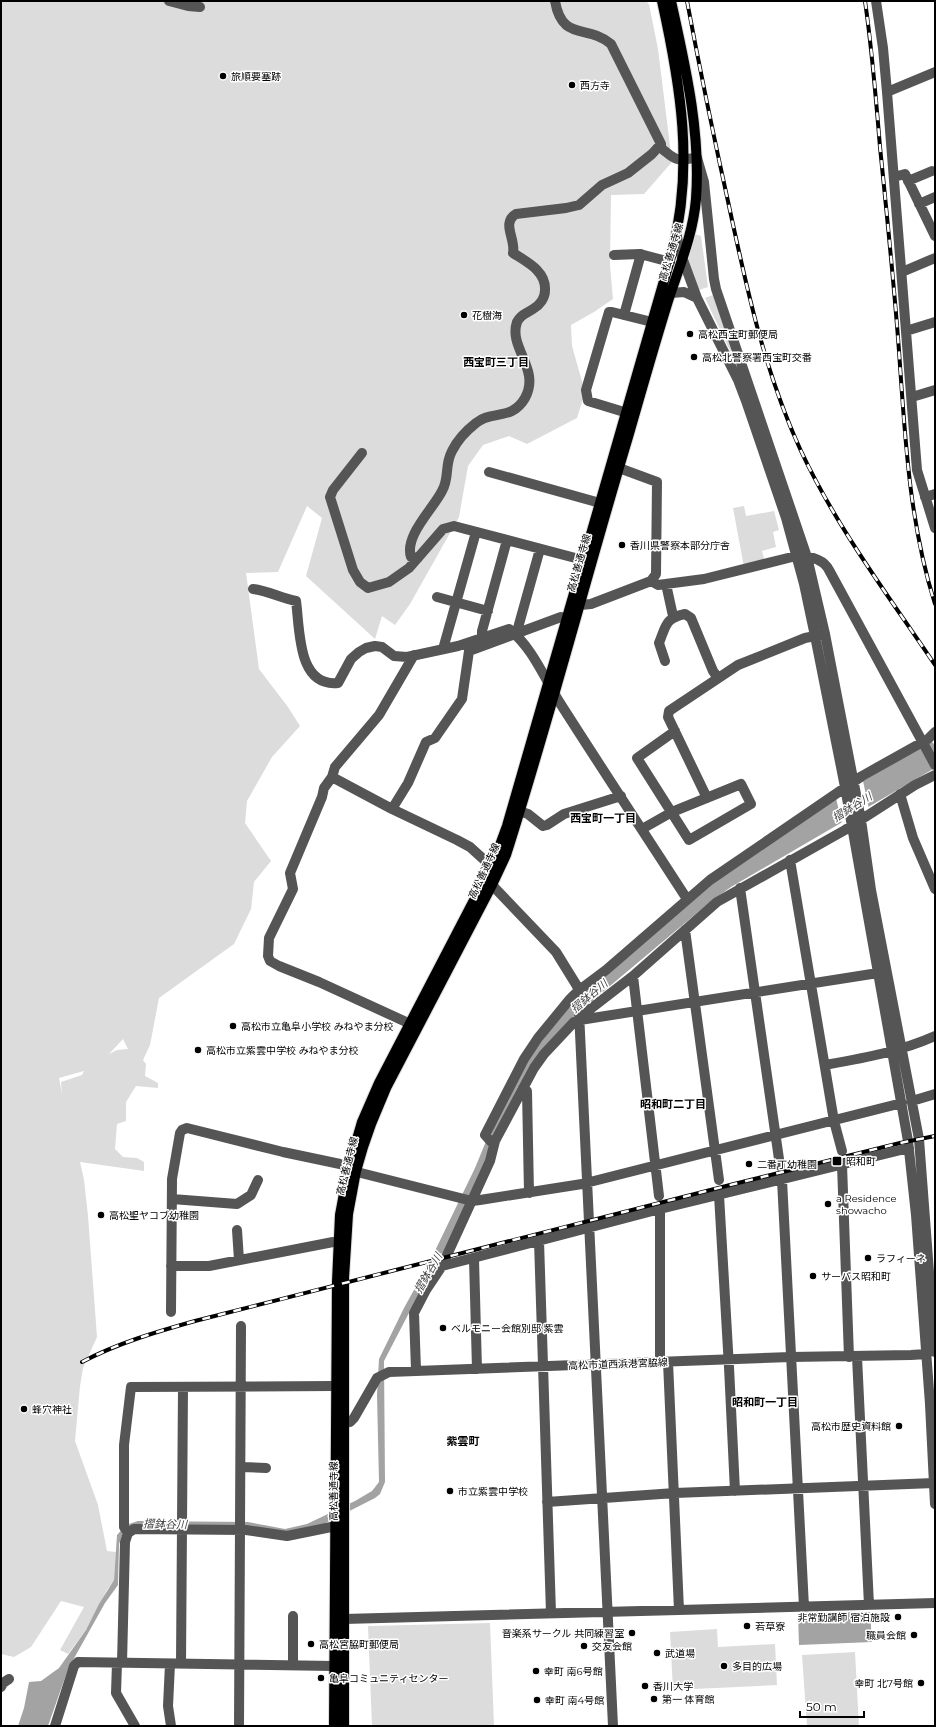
<svg xmlns="http://www.w3.org/2000/svg" width="936" height="1727" viewBox="0 0 936 1727" font-family="Montserrat,'Noto Sans JP',sans-serif">
	<style>
		.green { fill: #dcdcdc; fill-rule: evenodd }
		.water { fill: #a3a3a3 }
		.pier { fill: #fff }
		.lines { fill: none; stroke-linecap: round; stroke-linejoin: round }
		.major-casing { stroke: #dbdbdb; stroke-width: 12 }
		.minor { stroke: #555; stroke-width: 10 }
		.major { stroke: #000; stroke-width: 10 }
		.rail-casing { stroke: #000; stroke-width: 4 }
		.rail { stroke: #fff; stroke-width: 2.5; stroke-dasharray: 8; stroke-linecap: butt }
		.poi-dot { fill: #000; stroke: #fff; stroke-width: 1.5 }
		.labels { text-anchor: middle; dominant-baseline: central; stroke-width: 3; stroke-linejoin: round; paint-order: stroke }
		.poi-label { font-size: 10px; fill: #000; stroke: #fff; text-anchor: start }
		.street-label { font-size: 10px; fill: #000; stroke: #fff }
		.neighbourhood-label { font-size: 11px; font-weight: bold; fill: #000; stroke: #fff }
		.water-label { font-size: 11px; font-style: italic; fill: #444; stroke: #fff }
	</style>
	<rect width="100%" height="100%" fill="#fff"/>
	<path class="green" d="M 1,1 L 646,1 L 649,4 L 658,49 L 672,162 L 644,194 L 611,195 L 610,265 L 613,299 L 594,312 L 571,325 L 572,346 L 585,392 L 577,418 L 527,444 L 509,436 L 483,445 L 468,466 L 459,517 L 410,604 L 395,625 L 382,616 L 375,639 L 306,576 L 322,518 L 307,506 L 278,572 L 246,573 L 259,669 L 288,707 L 300,726 L 272,757 L 247,801 L 245,823 L 271,861 L 254,882 L 251,909 L 234,944 L 159,998 L 150,1045 L 143,1060 L 146,1064 L 145,1076 L 158,1083 L 158,1088 L 136,1086 L 126,1102 L 126,1121 L 117,1124 L 115,1149 L 123,1157 L 137,1158 L 144,1162 L 144,1171 L 80,1162 L 84,1180 L 88,1216 L 97,1337 L 83,1368 L 80,1386 L 75,1441 L 98,1505 L 107,1551 L 116,1552 L 114,1580 L 107,1590 L 86,1630 L 68,1654 L 60,1650 L 84,1607 L 61,1601 L 31,1647 L 14,1657 L 1,1654 ZM 123,1039 L 128,1049 L 117,1050 L 109,1054 ZM 84,1071 L 82,1075 L 61,1082 L 62,1094 L 59,1078 Z
		M 695,234 L 701,236 L 708,287 L 699,290 L 687,262 Z
		M 713,295 L 732,350 L 730,351 L 705,298 Z
		M 744,506 L 746,516 L 774,511 L 779,530 L 773,532 L 776,547 L 762,551 L 765,562 L 744,567 L 733,508 Z
		M 490,1623 L 494,1726 L 372,1726 L 368,1626 Z
		M 717,1629 L 718,1647 L 775,1644 L 777,1685 L 673,1690 L 670,1632 Z
		M 855,1652 L 859,1726 L 807,1726 L 802,1655 Z"/>
	<path class="water" d="M 932,742 L 934,744 L 935,744 L 935,768 L 731,887 L 710,902 L 573,1017 L 542,1051 L 486,1162 L 445,1249 L 430,1277 L 410,1311 L 384,1361 L 385,1482 L 380,1494 L 375,1498 L 322,1525 L 286,1533 L 123,1533 L 119,1544 L 118,1585 L 105,1603 L 68,1669 L 48,1726 L 18,1726 L 24,1708 L 29,1682 L 41,1681 L 59,1668 L 86,1630 L 99,1604 L 114,1580 L 117,1535 L 126,1525 L 138,1521 L 248,1522 L 285,1529 L 307,1524 L 355,1501 L 372,1491 L 379,1482 L 377,1395 L 379,1359 L 404,1308 L 432,1257 L 475,1168 L 489,1134 L 524,1065 L 572,1001 L 715,881 L 889,763 Z
		M 870,1612 L 872,1642 L 799,1645 L 798,1613 Z"/>
	<path class="pier" d="M 863,781 L 869,809 L 842,824 L 836,798 Z
		M 444,1253 L 440,1262 L 425,1266 L 430,1256 Z"/>
	<g class="lines">
		<g class="major-casing">
			<path id="major" d="M 334,1726 L 337,1282 L 340,1215 L 349,1167 L 362,1122 L 379,1083 L 484,881 L 496,856 L 507,826 L 672,253 C 694,166 681,87 662,1
				M 344,1726 L 344,1278 L 348,1214 L 356,1171 L 363,1147 L 371,1124 L 386,1088 L 492,885 L 506,855 C 550,717 586,577 628,437 C 641,392 654,346 668,301 C 679,267 693,235 696,199 C 701,132 685,65 671,1"/>
		</g>
		<path class="minor" d="M 169,1 L 188,6 L 200,7
			M 555,1 C 562,42 588,24 611,44 L 661,144
			M 876,1 L 883,48 L 887,92 L 917,470 L 935,528
			M 887,92 L 935,72
			M 894,177 L 905,174 L 935,236
			M 908,181 L 932,171
			M 919,204 L 935,197
			M 677,236 L 679,249 L 697,298 L 738,380 L 746,401 L 786,518 L 804,584 L 815,636 L 845,787 L 908,1141 L 916,1215 L 930,1404 L 935,1504
			M 614,255 L 640,254 L 670,262
			M 902,272 L 935,258
			M 671,293 L 684,292 L 697,298
			M 624,315 L 641,254
			M 906,331 L 935,322
			M 912,397 L 935,390
			M 634,415 L 588,401 L 586,390 L 609,312 L 612,312 L 652,322
			M 362,453 L 333,490 L 330,497 L 353,570 L 360,582 L 368,588 L 389,582 L 409,568 L 443,529 L 454,526 L 583,560
			M 619,468 L 657,482 L 656,574 L 651,581
			M 489,472 L 600,503
			M 925,497 L 935,494
			M 418,558 L 411,557 C 404,536 433,509 442,491 C 450,477 444,466 452,451 C 457,441 467,430 476,423 C 491,410 512,421 525,398 C 541,369 508,348 517,322 C 521,314 526,314 533,309 C 540,305 545,298 545,290 C 546,271 527,262 513,253 C 516,239 501,223 516,214 L 566,208 L 579,205 L 602,185 L 628,173 L 652,154 L 661,144 C 661,149 662,149 666,152 C 679,163 680,159 697,158 L 704,182 L 714,279 L 716,289 L 807,557 L 825,634 L 861,820 L 871,890 L 919,1139 L 935,1352
			M 666,584 L 673,616
			M 253,589 C 268,591 281,598 296,601 C 300,629 297,687 338,683 L 351,659 L 359,652 L 366,648 L 375,646 L 382,647 L 394,656 L 407,657 L 458,646 L 509,629 C 533,648 544,678 560,703 C 602,769 645,834 687,899
			M 437,597 L 488,611
			M 580,605 L 591,604 L 651,581 L 658,585 L 704,579 L 796,556 C 809,556 823,558 829,570 L 935,765
			M 516,635 L 540,549
			M 482,637 L 482,631 L 507,540
			M 443,649 L 476,532
			M 665,661 L 659,643 C 666,626 665,618 685,614 L 691,618 L 713,671 L 718,678
			M 332,777 L 335,767 L 379,715 L 414,655
			M 900,794 L 913,838 L 935,889
			M 707,798 L 668,717 L 669,711 L 738,665 L 805,638 L 820,635
			M 392,809 L 408,783 L 426,742 L 435,738 L 462,699 L 469,651 L 561,617 L 566,619
			M 519,811 L 528,814 L 543,826 L 547,825 L 564,814 L 621,796
			M 642,829 L 672,812 L 741,784 L 751,804 L 689,840 L 637,758 L 675,731
			M 790,860 L 834,1121 L 842,1151
			M 492,885 L 556,952 L 577,986 L 578,991 L 613,1726
			M 740,888 L 780,1166
			M 685,930 L 719,1180
			M 633,976 L 659,1196
			M 580,1020 L 878,973
			M 417,1027 L 319,982 L 279,966 L 270,961 L 268,956 L 269,938 L 293,889 L 290,873 L 322,797 L 324,788 L 332,777 L 392,809 L 457,840 L 470,847 L 491,866
			M 825,1065 C 864,1058 899,1052 935,1036
			M 523,1088 L 527,1091 L 529,1193
			M 912,1101 L 935,1094
			M 494,1145 L 485,1135 L 524,1059 L 538,1038 L 570,999 L 578,991 L 606,970 L 710,880 L 862,776 L 928,739 L 935,732
			M 842,1165 L 849,1357
			M 782,1180 L 804,1607
			M 719,1195 L 729,1367 L 735,1491
			M 172,1199 L 237,1204 L 251,1195 L 258,1180
			M 660,1209 L 660,1363
			M 237,1230 L 239,1260
			M 539,1241 L 551,1613
			M 474,1259 L 477,1369
			M 171,1266 L 209,1266 L 333,1242
			M 442,1266 L 660,1209 L 909,1148
			M 171,1312 L 172,1179 L 180,1133 L 182,1130 L 187,1128 L 283,1152 L 340,1164 L 361,1173 L 472,1201 L 480,1200 L 582,1184 L 902,1103
			M 857,1357 L 869,1605
			M 668,1362 L 679,1610
			M 416,1370 L 414,1313 L 426,1290 L 442,1266 L 490,1161 L 495,1141 L 534,1068 L 544,1054 L 574,1022 L 580,1020 L 589,1010 L 633,976 L 717,902 L 845,830 L 915,785 L 935,775
			M 337,1423 L 350,1422 L 354,1418 L 377,1378 L 389,1372 L 791,1357 L 911,1355 L 926,1354 L 931,1351
			M 241,1467 L 266,1468
			M 547,1502 L 675,1493 L 934,1483
			M 128,1533 L 124,1527 L 124,1445 L 131,1387 L 333,1386
			M 293,1616 L 293,1665
			M 344,1619 L 935,1603
			M 117,1663 L 116,1693 L 135,1726
			M 122,1663 L 125,1542 L 128,1533 L 134,1529 L 246,1530 L 287,1536 L 336,1526
			M 170,1664 L 168,1706 L 171,1726
			M 181,1664 L 183,1387
			M 1,1687 L 3,1683 L 9,1679
			M 55,1726 L 74,1666 L 78,1662 L 334,1666
			M 239,1726 L 241,1326"/>
		<use href="#major" class="major"/>
		<g class="rail-casing">
			<path id="rail" d="M 687,1 C 700,70 714,138 729,206 C 747,290 765,373 801,451 C 837,528 888,595 935,665
				M 865,1 C 872,49 876,98 880,147 C 887,215 894,283 899,351 C 905,436 909,522 935,604
				M 82,1362 C 118,1343 156,1332 195,1321 L 734,1184 L 900,1143 L 935,1136"/>
		</g>
		<use href="#rail" class="rail"/>
	</g>
	<g class="poi-dot">
		<circle cx="223" cy="76" r="4"/>
		<circle cx="572" cy="85" r="4"/>
		<circle cx="464" cy="315" r="4"/>
		<circle cx="690" cy="334" r="4"/>
		<circle cx="694" cy="357" r="4"/>
		<circle cx="622" cy="545" r="4"/>
		<circle cx="233" cy="1026" r="4"/>
		<circle cx="198" cy="1050" r="4"/>
		<rect x="832" y="1156" width="10" height="10" rx="2"/>
		<circle cx="749" cy="1164" r="4"/>
		<circle cx="828" cy="1204" r="4"/>
		<circle cx="101" cy="1215" r="4"/>
		<circle cx="868" cy="1258" r="4"/>
		<circle cx="813" cy="1276" r="4"/>
		<circle cx="443" cy="1328" r="4"/>
		<circle cx="24" cy="1409" r="4"/>
		<circle cx="899" cy="1426" r="4"/>
		<circle cx="450" cy="1491" r="4"/>
		<circle cx="898" cy="1617" r="4"/>
		<circle cx="747" cy="1626" r="4"/>
		<circle cx="632" cy="1633" r="4"/>
		<circle cx="914" cy="1635" r="4"/>
		<circle cx="311" cy="1644" r="4"/>
		<circle cx="584" cy="1646" r="4"/>
		<circle cx="657" cy="1653" r="4"/>
		<circle cx="724" cy="1666" r="4"/>
		<circle cx="536" cy="1671" r="4"/>
		<circle cx="321" cy="1678" r="4"/>
		<circle cx="921" cy="1683" r="4"/>
		<circle cx="645" cy="1686" r="4"/>
		<circle cx="654" cy="1699" r="4"/>
		<circle cx="537" cy="1700" r="4"/>
	</g>
	<g class="labels">
		<g class="poi-label">
			<text x="231" y="76">旅順要塞跡</text>
			<text x="580" y="85">西方寺</text>
			<text x="472" y="315">花樹海</text>
			<text x="698" y="334">高松西宝町郵便局</text>
			<text x="702" y="357">高松北警察署西宝町交番</text>
			<text x="630" y="545">香川県警察本部分庁舎</text>
			<text x="241" y="1026">高松市立亀阜小学校 みねやま分校</text>
			<text x="206" y="1050">高松市立紫雲中学校 みねやま分校</text>
			<text x="846" y="1161">昭和町</text>
			<text x="757" y="1164">二番丁幼稚園</text>
			<text x="836" y="1198">a Residence<tspan x="836" dy="12">showacho</tspan></text>
			<text x="109" y="1215">高松聖ヤコブ幼稚園</text>
			<text x="876" y="1258">ラフィーネ</text>
			<text x="821" y="1276">サーパス昭和町</text>
			<text x="451" y="1328">ベルモニー会館別邸 紫雲</text>
			<text x="32" y="1409">蜂穴神社</text>
			<text x="891" y="1426" text-anchor="end">高松市歴史資料館</text>
			<text x="458" y="1491">市立紫雲中学校</text>
			<text x="890" y="1617" text-anchor="end">非常勤講師 宿泊施設</text>
			<text x="755" y="1626">若草寮</text>
			<text x="624" y="1633" text-anchor="end">音楽系サークル 共同練習室</text>
			<text x="906" y="1635" text-anchor="end">職員会館</text>
			<text x="319" y="1644">高松宮脇町郵便局</text>
			<text x="592" y="1646">交友会館</text>
			<text x="665" y="1653">武道場</text>
			<text x="732" y="1666">多目的広場</text>
			<text x="544" y="1671">幸町 南6号館</text>
			<text x="329" y="1678">亀阜コミュニティセンター</text>
			<text x="913" y="1683" text-anchor="end">幸町 北7号館</text>
			<text x="653" y="1686">香川大学</text>
			<text x="662" y="1699">第一 体育館</text>
			<text x="545" y="1700">幸町 南4号館</text>
		</g>
		<g class="street-label">
			<text transform="translate(671 252) rotate(-73)">高松善通寺線</text>
			<text transform="translate(579 563) rotate(-74)">高松善通寺線</text>
			<text transform="translate(484 871) rotate(-65)">高松善通寺線</text>
			<text transform="translate(347 1166) rotate(-76)">高松善通寺線</text>
			<text transform="translate(618 1364) rotate(-2)">高松市道西浜港宮脇線</text>
			<text transform="translate(333 1491) rotate(-90)">高松善通寺線</text>
		</g>
		<g class="neighbourhood-label">
			<text x="496" y="362">西宝町三丁目</text>
			<text x="603" y="818">西宝町一丁目</text>
			<text x="673" y="1104">昭和町二丁目</text>
			<text x="765" y="1402">昭和町一丁目</text>
			<text x="463" y="1441">紫雲町</text>
		</g>
		<g class="water-label">
			<text transform="translate(852 807) rotate(-32)">摺鉢谷川</text>
			<text transform="translate(589 996) rotate(-40)">摺鉢谷川</text>
			<text transform="translate(428 1273) rotate(-60)">摺鉢谷川</text>
			<text transform="translate(165 1524) rotate(1)">摺鉢谷川</text>
		</g>
	</g>
	<rect width="936" height="1727" fill="none" stroke="#000000" stroke-width="4"/>
	<path d="M800 1711v6h64v-6" fill="none" stroke="#000000" stroke-width="2"/>
	<text x="806" y="1711" font-size="12" fill="#000000" stroke="#ffffff" stroke-width="3" paint-order="stroke">50 m</text>
</svg>
